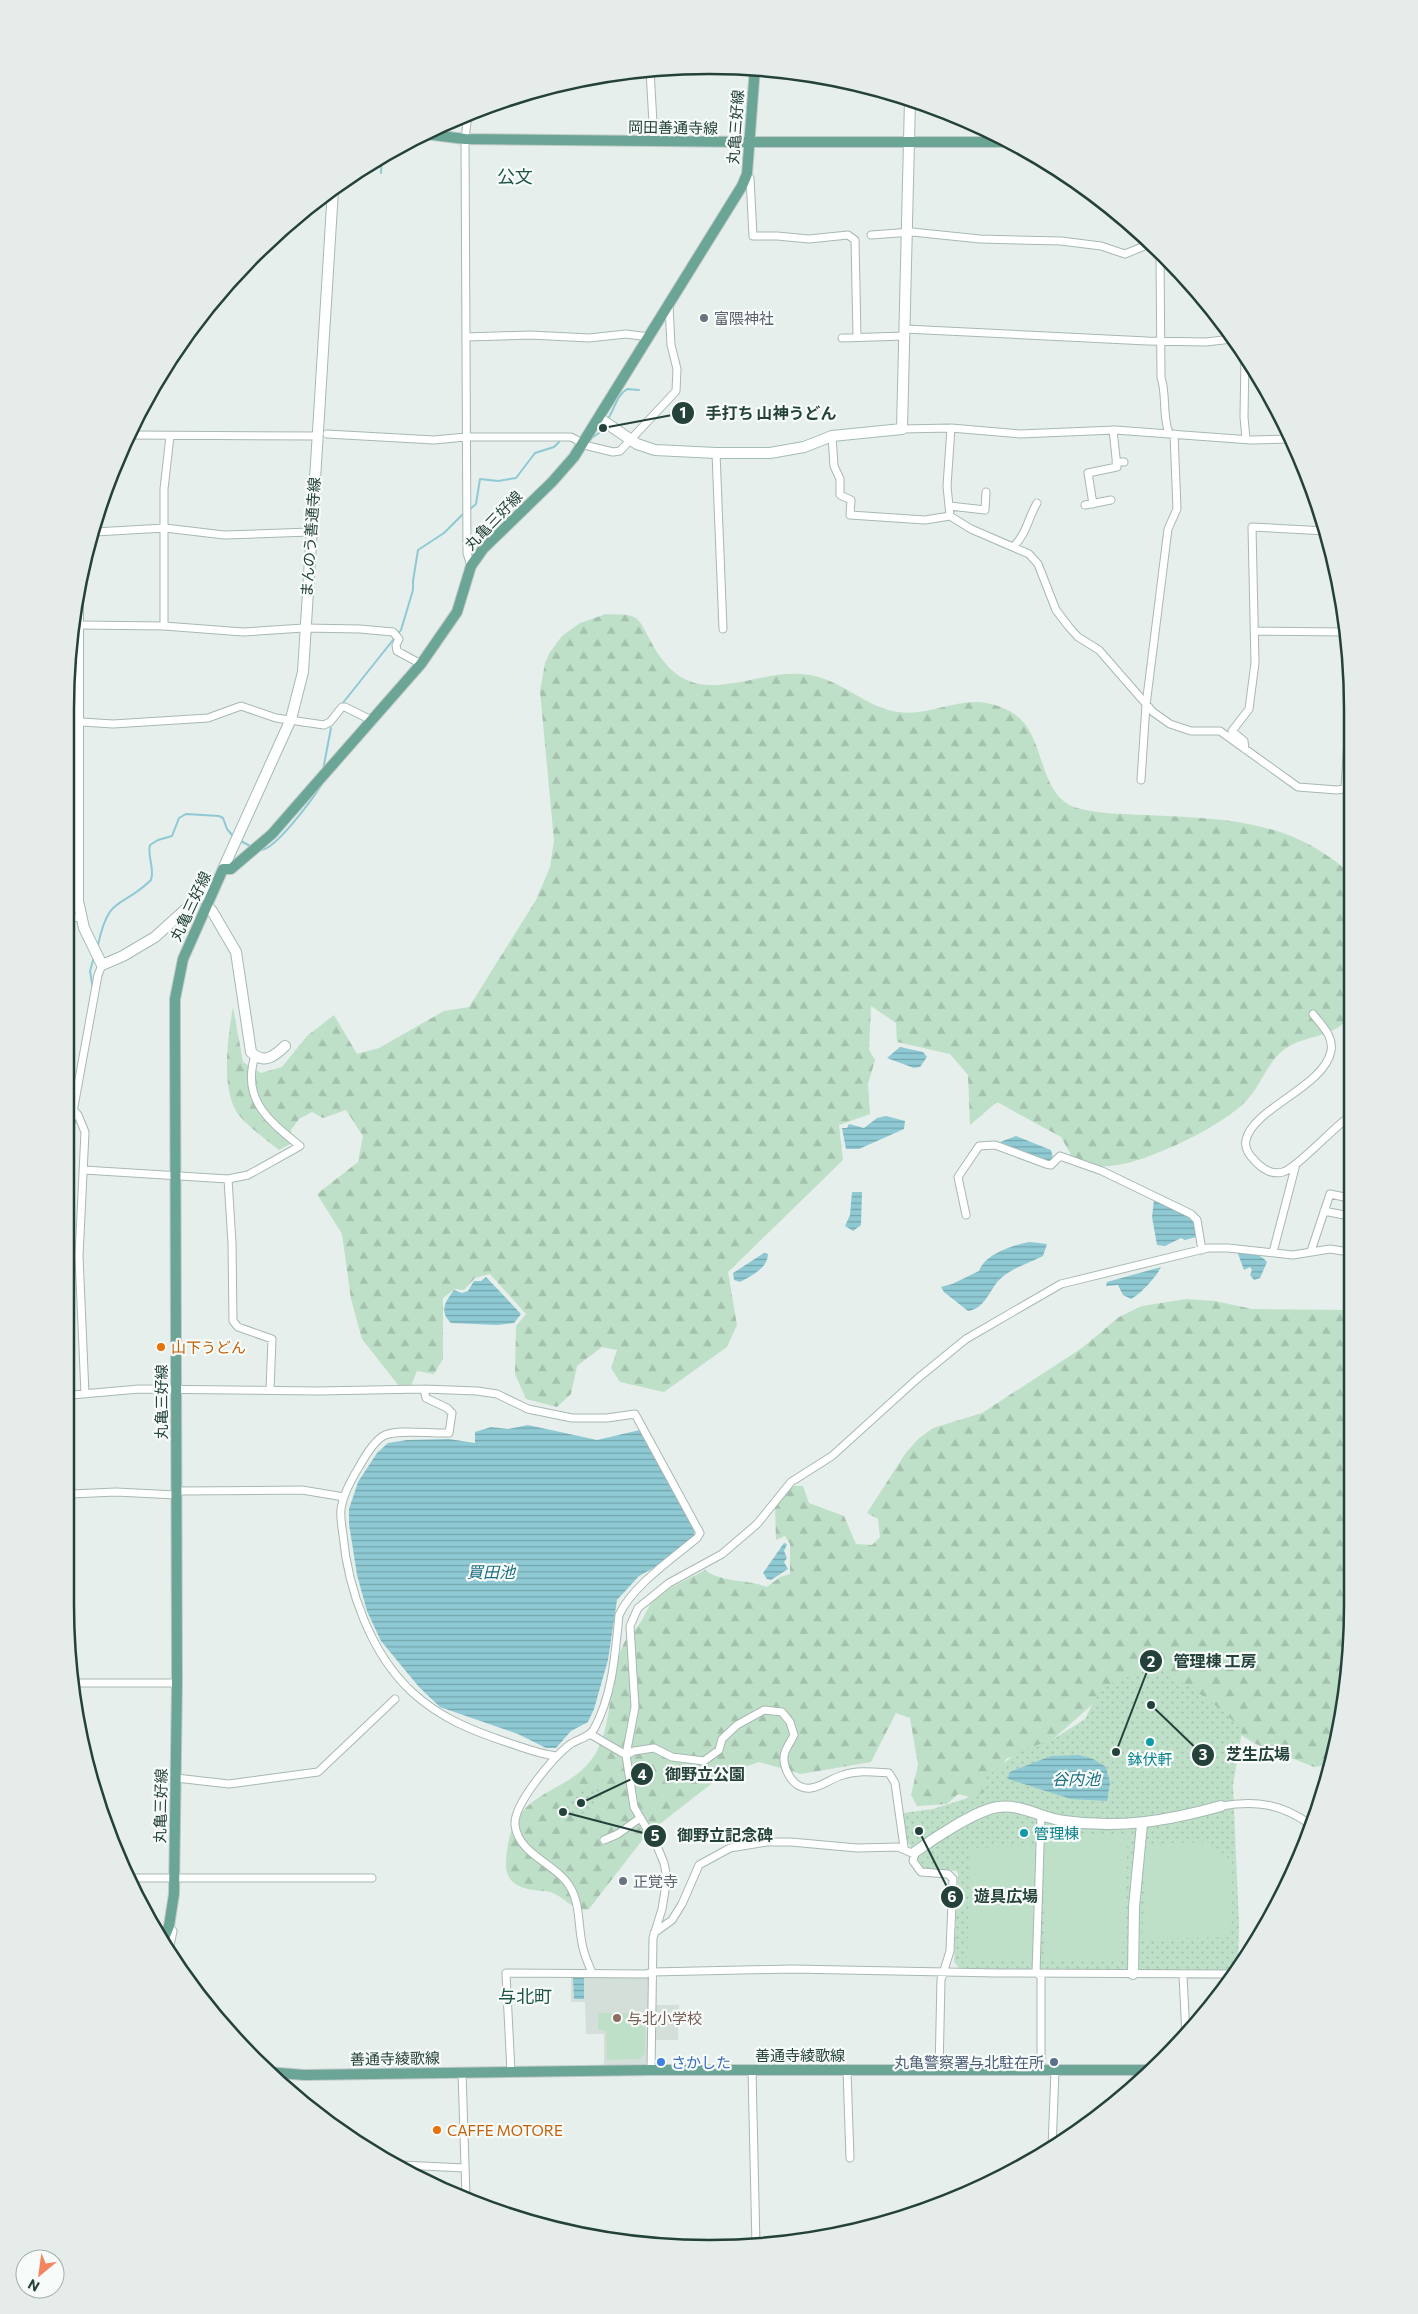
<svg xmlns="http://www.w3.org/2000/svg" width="1418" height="2314" viewBox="0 0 1418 2314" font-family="Commissioner,'Noto Sans JP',sans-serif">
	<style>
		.built { fill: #d4dfda }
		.forest { fill: url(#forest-firs) }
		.park { fill: url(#park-dots) }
		.pitch { fill: #bfe0c8 }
		.water { fill: url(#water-rules) }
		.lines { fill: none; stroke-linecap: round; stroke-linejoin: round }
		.stream { stroke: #8ec9d4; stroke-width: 2 }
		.street-casing { stroke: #a8b8b2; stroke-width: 9 }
		.secondary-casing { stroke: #a4bbb3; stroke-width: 12 }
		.primary-casing { stroke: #c2cac8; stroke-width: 12 }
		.street { stroke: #fff; stroke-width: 7 }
		.secondary { stroke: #fff; stroke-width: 10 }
		.primary { stroke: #6aa596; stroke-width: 10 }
		.worship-dot { fill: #6b7280; stroke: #f7fbf9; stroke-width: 2 }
		.food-dot { fill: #e8710a; stroke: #f7fbf9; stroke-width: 2 }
		.culture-dot { fill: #0f9aa8; stroke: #f7fbf9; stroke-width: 2 }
		.education-dot { fill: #8d6e63; stroke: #f7fbf9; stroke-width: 2 }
		.shop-dot { fill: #3f7fe0; stroke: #f7fbf9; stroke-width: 2 }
		.service-dot { fill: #5c6f8a; stroke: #f7fbf9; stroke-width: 2 }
		.labels { text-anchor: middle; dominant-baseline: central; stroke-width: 4.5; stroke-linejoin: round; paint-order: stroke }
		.street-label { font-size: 15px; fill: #24423a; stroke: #f7fbf9 }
		.worship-label { font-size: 15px; fill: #5b616d; stroke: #f7fbf9; text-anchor: start }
		.food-label { font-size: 15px; fill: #c56008; stroke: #f7fbf9; text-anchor: start }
		.culture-label { font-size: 15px; fill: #0d838f; stroke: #f7fbf9 }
		.education-label { font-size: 15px; fill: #785e54; stroke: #f7fbf9; text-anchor: start }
		.shop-label { font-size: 15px; fill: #366cbe; stroke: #f7fbf9; text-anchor: start }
		.service-label { font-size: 15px; fill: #4e5e75; stroke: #f7fbf9; text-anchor: end }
		.water-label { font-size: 16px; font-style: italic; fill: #1c6f80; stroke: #f7fbf9 }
		.quarter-label { font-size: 18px; fill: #1f5548; stroke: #f7fbf9 }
		.rim { fill: none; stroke: #24423a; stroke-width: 2.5 }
		.leader { fill: none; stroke: #24423a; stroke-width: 2 }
		.callout-dot { fill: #24423a; stroke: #f7fbf9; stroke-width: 2 }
		.mark-label { font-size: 15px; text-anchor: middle; font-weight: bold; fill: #fff }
		.callout-label { font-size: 16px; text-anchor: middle; font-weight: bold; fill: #24423a; stroke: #f7fbf9; stroke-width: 4.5; stroke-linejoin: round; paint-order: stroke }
	</style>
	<defs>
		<pattern id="forest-firs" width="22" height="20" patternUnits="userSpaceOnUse" patternTransform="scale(1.25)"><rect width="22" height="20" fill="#bfe0c8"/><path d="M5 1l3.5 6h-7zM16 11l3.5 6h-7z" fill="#a4c1ad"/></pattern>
		<pattern id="park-dots" width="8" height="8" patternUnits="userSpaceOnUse" patternTransform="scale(1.25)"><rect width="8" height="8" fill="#bfe0c8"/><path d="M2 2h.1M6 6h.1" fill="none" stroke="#a4c1ad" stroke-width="1.8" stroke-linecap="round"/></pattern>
		<pattern id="water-rules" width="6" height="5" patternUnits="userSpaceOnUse" patternTransform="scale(1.25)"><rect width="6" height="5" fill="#8ec9d4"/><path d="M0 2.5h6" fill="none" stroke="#74a5ad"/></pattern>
	</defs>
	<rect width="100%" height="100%" fill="#e6efeb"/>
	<path class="built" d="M 571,1974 L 649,1976 L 649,2062 L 643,2066 L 604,2066 L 604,2034 L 586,2034 L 585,2002 L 571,2002 Z
		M 655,2005 L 679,2005 L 678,2040 L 655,2040 Z"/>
	<path class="forest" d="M 606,614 C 616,615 628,613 636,618 C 642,623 646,633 650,640 C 662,663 679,684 708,685 C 742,686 776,669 810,675 C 843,681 866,707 897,712 C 939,718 966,687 1011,712 C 1048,732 1035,795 1077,808 C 1099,814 1123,814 1146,815 C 1203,818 1266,818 1317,849 C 1328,856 1343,865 1351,876 L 1350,1018 C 1327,1041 1300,1034 1280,1053 C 1266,1066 1260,1086 1247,1100 C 1224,1125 1157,1157 1123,1164 C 1108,1167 1093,1167 1078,1167 L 1061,1137 L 997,1102 L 970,1125 L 968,1075 L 950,1054 L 897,1042 L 896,1023 L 871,1006 L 869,1050 L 875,1060 L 868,1084 L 870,1114 L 839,1125 L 843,1160 L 728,1272 L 737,1325 L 727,1347 L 664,1392 L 620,1382 L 611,1368 L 617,1350 L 602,1347 L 577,1366 L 571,1394 L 557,1407 L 526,1399 L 515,1374 L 516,1326 L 526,1314 L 490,1274 L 475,1278 L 464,1290 L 455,1289 L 443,1298 L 443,1359 L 434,1374 L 417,1371 L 411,1386 L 399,1386 L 362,1339 L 351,1299 L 342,1234 L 317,1194 L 358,1162 L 363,1136 L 346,1110 L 323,1118 L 312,1112 L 299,1119 L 291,1130 L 292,1143 L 279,1150 C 267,1140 243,1123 236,1111 C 221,1084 228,1036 233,1007 L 243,1062 L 261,1073 L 282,1067 L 307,1036 L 334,1015 L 357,1054 L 379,1048 L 444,1011 L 469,1007 L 536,900 L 550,867 L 554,841 L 540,691 L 545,663 L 550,652 L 562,636 L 580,623 Z
		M 1186,1299 L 1215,1301 L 1252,1309 L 1349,1310 L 1348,1689 L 1327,1765 L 1314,1767 L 1256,1744 L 1214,1719 L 1094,1703 L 1050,1742 L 1006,1759 L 991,1792 L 977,1799 L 958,1794 L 947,1804 L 917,1806 L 911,1795 L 918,1765 L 910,1718 L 896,1713 L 871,1762 L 801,1774 L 759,1762 L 724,1774 L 647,1834 L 589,1909 C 573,1914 563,1893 546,1891 C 527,1890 505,1887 506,1863 C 509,1782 569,1801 597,1751 C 609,1728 609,1702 614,1677 C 616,1665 620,1648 627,1638 C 632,1632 638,1627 642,1620 C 646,1613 650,1603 655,1598 C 665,1589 693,1577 705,1570 C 722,1583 747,1579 767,1587 L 780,1577 L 790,1574 L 790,1544 L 785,1536 L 776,1540 L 775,1508 L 793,1486 L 803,1486 L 809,1503 L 844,1516 L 856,1544 L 872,1545 L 880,1537 L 878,1519 L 867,1513 L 905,1454 L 918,1439 L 933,1428 L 982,1413 L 1082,1348 L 1119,1317 L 1142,1306 Z"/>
	<path class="park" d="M 1161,1670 C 1191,1688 1219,1703 1242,1731 L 1233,1785 L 1239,1925 L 1238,1966 L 1234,1972 L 960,1969 L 954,1962 L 958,1874 L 957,1871 L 923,1868 L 906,1839 L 903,1813 L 933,1809 L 986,1792 L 983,1780 L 1019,1751 L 1052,1740 L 1085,1719 L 1097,1695 L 1112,1683 L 1144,1671 Z
		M 587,1788 L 600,1792 L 593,1810 L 578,1815 L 559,1814 L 559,1811 L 573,1795 Z"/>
	<path class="pitch" d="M 1046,1833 L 1128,1836 L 1122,1962 L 1044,1961 Z
		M 1210,1842 L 1232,1862 L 1231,1937 L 1142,1939 L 1147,1844 Z
		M 1036,1846 L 1033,1959 L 967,1961 L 970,1848 Z
		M 598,2013 L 646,2013 L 645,2054 L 639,2059 L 607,2060 L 606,2031 L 598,2030 Z"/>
	<path class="water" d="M 900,1047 L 923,1052 L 927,1057 L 920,1067 L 914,1068 L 887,1058 Z
		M 886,1116 L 905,1121 L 904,1129 L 859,1149 L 846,1149 L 842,1128 L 847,1128 L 849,1124 L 864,1128 L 877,1118 Z
		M 1016,1136 L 1051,1150 L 1053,1158 L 1049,1163 L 1045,1162 L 1000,1142 Z
		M 852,1192 L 862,1192 L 861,1225 L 853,1231 L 845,1226 L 850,1215 Z
		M 1154,1200 L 1194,1219 L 1196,1237 L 1185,1240 L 1181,1238 L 1165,1246 L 1157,1245 L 1152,1217 Z
		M 1030,1242 L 1047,1244 L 1043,1256 C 1027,1264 1011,1268 998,1281 C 989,1292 984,1309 968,1311 L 944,1292 L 941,1287 L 952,1284 L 979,1271 C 986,1253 1013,1245 1030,1242 Z
		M 1237,1251 C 1248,1253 1260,1253 1267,1262 L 1260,1278 L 1254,1280 L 1250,1275 L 1252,1270 L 1250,1267 L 1244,1270 Z
		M 764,1253 L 768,1254 C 768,1268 751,1276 740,1282 L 734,1280 L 733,1273 Z
		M 1161,1267 C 1157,1276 1140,1295 1131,1299 L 1123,1295 L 1118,1285 L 1106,1286 L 1107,1282 Z
		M 486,1277 L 521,1314 L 514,1323 L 497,1325 L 451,1323 C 439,1311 445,1302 454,1290 L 462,1293 L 468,1291 L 474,1281 L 481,1281 Z
		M 528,1425 L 597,1440 L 640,1430 L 694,1526 L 694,1537 L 664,1562 L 639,1576 L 617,1600 L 608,1660 L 594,1709 L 588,1722 L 571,1731 L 556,1748 L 546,1748 L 518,1734 L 440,1707 L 419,1687 L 381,1641 L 367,1611 L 357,1575 L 349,1524 L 349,1509 L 358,1482 L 377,1453 L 388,1443 L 407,1440 L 449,1439 L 475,1443 L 475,1432 L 491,1427 L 508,1429 Z
		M 784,1543 L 787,1544 L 784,1551 L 787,1558 L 784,1562 L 788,1569 L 771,1580 L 767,1579 L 763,1573 Z
		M 1079,1755 L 1093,1759 L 1106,1767 L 1110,1783 L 1107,1801 L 1071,1799 L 1008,1779 L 1009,1773 L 1012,1771 L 1051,1756 Z
		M 573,1978 L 584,1978 L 584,1999 L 574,1999 Z"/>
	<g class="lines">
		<path class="stream" d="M 381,173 L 382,155
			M 607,420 C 615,410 615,397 627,389 L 639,390
			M 589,440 L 599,433 L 603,426
			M 469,510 L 476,504 L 480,479 L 498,481 L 516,478 L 535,453 L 554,447 L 559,442
			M 342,704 L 401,630 L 413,590 L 413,581 L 418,550 L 444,533 L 465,512
			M 323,770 L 331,728
			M 239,840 L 250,846
			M 260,850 C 274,852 314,797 322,784
			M 98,945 C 109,894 120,910 151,880 C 155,868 147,857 150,845 L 158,840 L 172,836 L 179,818 L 186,814 L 219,816 L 223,818 L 227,829 L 233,836
			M 93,989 L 90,971 L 94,957"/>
		<g class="street-casing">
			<path id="street" d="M 650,70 L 654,141
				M 468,114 L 465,139 L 467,553 L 471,566
				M 747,174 L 750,178 L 753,236 L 777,236 L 809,239 L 848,235 L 855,240 L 857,336
				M 871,235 L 912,232 L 980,239 L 1061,241 L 1101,246 L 1125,254 L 1147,245 L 1152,246
				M 1160,253 L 1161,377 C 1167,396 1162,415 1169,433
				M 905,329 L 1147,341 L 1206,342 L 1232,339
				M 466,337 L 530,335 L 589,338 L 626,334 L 649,337
				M 842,338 L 905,336
				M 1245,357 L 1244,417 L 1246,439
				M 902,429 L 951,428 L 1020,434 L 1115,430 L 1251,440 L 1288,439
				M 327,434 L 434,440 L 466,437 L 571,437 L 588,446 L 613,452 L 620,451 L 676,391 L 677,369 L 671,345 L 669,306
				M 130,435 L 318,436
				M 832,436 L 834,466 L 840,479 L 840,495 L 851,500 L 850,515 L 925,520 L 950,516 L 971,529 L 1029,554 L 1038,564 L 1056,610 L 1069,627 L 1078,637 L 1099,650 L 1153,712 L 1170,724 L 1191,731 L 1220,731 L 1298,787 L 1337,790 L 1351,788
				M 716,453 L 723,629
				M 1116,462 L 1124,462
				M 1093,504 L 1088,473 L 1117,467 L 1113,430
				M 1085,505 L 1111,500
				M 950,506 L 985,510 L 986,492
				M 950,516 L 947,486 L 951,428
				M 95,532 L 165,528 L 224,535 L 310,532
				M 1014,546 C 1027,533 1028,518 1037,503
				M 79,625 L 164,626 L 243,632 L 304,628 L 360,629 L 393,632 L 399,639 L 396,645 L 397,651 L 421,664
				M 164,626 L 164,489 L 170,436
				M 1255,631 L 1346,632
				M 70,725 L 78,725 L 82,722 L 113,724 L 208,718 L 241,706 L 276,718 L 324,725 L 330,722 L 342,707 L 345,707 L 373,721
				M 1245,749 L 1244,741 L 1232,731 L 1249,709 L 1255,663 L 1252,527 L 1326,531
				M 1141,780 L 1146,705 L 1168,529 L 1177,509 L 1174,434
				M 1345,788 L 1349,724 L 1351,724
				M 70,917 L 81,918
				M 1313,1014 C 1321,1025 1334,1036 1331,1051 C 1324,1087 1253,1108 1246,1140 C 1244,1149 1250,1156 1257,1163 C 1264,1170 1272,1175 1283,1172 C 1297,1168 1334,1127 1350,1116
				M 71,1107 L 78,1115 L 85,1132 L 79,1256 L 85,1394
				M 71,1123 L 98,975 L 102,965
				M 84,1170 L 228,1179 L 248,1175 L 300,1146 C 269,1121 241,1099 255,1056
				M 228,1179 L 232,1243 L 233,1321 L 238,1327 L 272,1339 L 270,1390
				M 1324,1211 L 1349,1216
				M 966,1215 L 958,1177 L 979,1146 L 995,1145 L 1046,1164 L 1051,1165 L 1060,1156 L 1102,1171 L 1191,1214 L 1197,1220 L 1202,1250
				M 1311,1251 L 1330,1194 L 1349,1198
				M 1273,1252 L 1296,1164
				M 424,1389 L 426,1398 L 447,1408 L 452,1413 L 449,1433 C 432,1434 399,1429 385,1435 C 374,1440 364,1458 359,1467 C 351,1480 343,1494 341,1509 C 340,1517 342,1527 343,1535 C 348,1590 371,1654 412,1692 C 440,1718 473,1731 509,1743 C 525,1748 539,1754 556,1756
				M 71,1395 L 139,1389 L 318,1391 L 424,1389 L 477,1391 L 497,1394 L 528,1409 L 572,1418 L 607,1418 L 635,1414 L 700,1533 L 697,1538 C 672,1559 633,1585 619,1615 C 615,1654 613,1694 594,1729 C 589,1738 577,1739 569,1745 C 554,1757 513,1804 515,1825 C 518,1852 550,1862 565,1880 C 582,1899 577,1925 583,1948 C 585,1957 589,1965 592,1973
				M 71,1494 L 116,1492 L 176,1495 L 180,1491 L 302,1490 L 344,1497
				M 71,1683 L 177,1683
				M 590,1734 L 626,1755 L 634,1751 L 654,1748 L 672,1757 L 704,1761 L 719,1750 L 722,1739 L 737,1725 L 764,1710 L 782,1712 L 790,1722 L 794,1735 C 791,1741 787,1747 785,1752 C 780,1767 794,1791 811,1788 C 821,1787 832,1778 843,1775 C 858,1770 873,1772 889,1773 L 895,1783 L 904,1847
				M 176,1778 L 229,1784 L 318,1772 L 395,1699
				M 1221,1806 C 1257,1800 1282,1804 1311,1825
				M 1041,1815 L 1036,1973 L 1041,1976 L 1041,2071
				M 604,1840 L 618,1834 L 640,1818
				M 915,1852 L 913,1861 L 921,1872 L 948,1874 L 953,1879 L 950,1951 L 941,1980 L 939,2071
				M 127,1878 L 372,1878
				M 654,1933 L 672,1920 L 682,1904 L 699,1865 L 730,1848 L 767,1842 L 791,1842 L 857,1848 L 898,1847 L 914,1854
				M 169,1950 L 173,1931 L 169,1926
				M 1183,1975 L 1186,2036
				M 651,2070 L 653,1938 L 662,1909 L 667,1878 L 664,1863 L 657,1846 L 634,1807 L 626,1755 L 635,1707 L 630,1626 L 638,1608 L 669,1583 L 722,1554 L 757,1524 L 791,1482 L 832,1456 L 917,1379 L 966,1339 L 1061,1284 L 1208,1248 L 1228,1248 L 1293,1255 L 1330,1249 L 1349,1252
				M 752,2070 L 756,2246
				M 847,2070 L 850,2158
				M 462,2072 L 466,2197
				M 511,2072 L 506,1973 L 646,1974 L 652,1972 L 792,1969 L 997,1973 L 1233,1974
				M 1052,2148 L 1055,2071
				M 402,2165 L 464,2168"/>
		</g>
		<g class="secondary-casing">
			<path id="secondary" d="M 599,418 L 637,444 L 655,450 L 716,453 L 770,453 L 804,447 L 832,436 L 902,429 L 910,100
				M 78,596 L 78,901 L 84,928 L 102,965 L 123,956 L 155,937 L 207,890 L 215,887
				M 223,869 L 291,719 L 303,672 L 333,190
				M 207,906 L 212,911 L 236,952 L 251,1052 C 263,1065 275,1056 285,1046
				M 915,1852 C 933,1839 976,1810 998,1807 C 1021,1804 1042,1818 1064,1821 C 1120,1829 1167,1821 1221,1806
				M 1133,1974 L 1134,1907 L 1142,1824"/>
		</g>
		<g class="primary-casing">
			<path id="primary" d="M 425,134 L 465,139 L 749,142 L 1010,142
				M 163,1941 L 169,1926 L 174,1894 L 177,1683 L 175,1027 L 175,999 L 183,959 L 223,869 L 231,869 L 272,834 L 292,811 L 421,664 L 457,612 L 471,566 L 483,549 L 552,482 L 574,457 L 742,186 L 747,174 L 755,67
				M 268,2072 L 304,2075 L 651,2070 L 1153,2070"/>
		</g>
		<use href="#street" class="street"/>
		<use href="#secondary" class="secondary"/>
		<use href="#primary" class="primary"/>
	</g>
	<g class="worship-dot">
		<circle cx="704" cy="318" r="5"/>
		<circle cx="623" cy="1881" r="5"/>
	</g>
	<g class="food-dot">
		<circle cx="161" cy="1347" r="5"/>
		<circle cx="437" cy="2130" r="5"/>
	</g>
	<g class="culture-dot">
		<circle cx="1150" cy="1742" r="5"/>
		<circle cx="1024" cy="1833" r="5"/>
	</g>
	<circle class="education-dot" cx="617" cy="2018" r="5"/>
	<circle class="shop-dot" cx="661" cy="2062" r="5"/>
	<circle class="service-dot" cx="1054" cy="2062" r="5"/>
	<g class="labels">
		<g class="street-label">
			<text transform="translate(673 127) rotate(1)">岡田善通寺線</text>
			<text transform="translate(735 127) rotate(-86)">丸亀三好線</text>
			<text transform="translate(493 520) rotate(-46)">丸亀三好線</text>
			<text transform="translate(310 537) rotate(-86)">まんのう善通寺線</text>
			<text transform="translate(190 906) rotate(-65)">丸亀三好線</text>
			<text transform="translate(161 1402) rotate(-90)">丸亀三好線</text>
			<text transform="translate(160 1806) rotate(-89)">丸亀三好線</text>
			<text x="800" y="2055">善通寺綾歌線</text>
			<text transform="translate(395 2058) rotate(-1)">善通寺綾歌線</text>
		</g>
		<g class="worship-label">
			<text x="714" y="318">富隈神社</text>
			<text x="633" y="1881">正覚寺</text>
		</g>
		<g class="food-label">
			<text x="171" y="1347">山下うどん</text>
			<text x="447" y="2130">CAFFE MOTORE</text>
		</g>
		<g class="culture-label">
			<text x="1150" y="1759">鉢伏軒</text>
			<text x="1034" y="1833" text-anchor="start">管理棟</text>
		</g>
		<g class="education-label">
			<text x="627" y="2018">与北小学校</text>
		</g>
		<g class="shop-label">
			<text x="671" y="2062">さかした</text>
		</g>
		<g class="service-label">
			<text x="1044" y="2062">丸亀警察署与北駐在所</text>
		</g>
		<g class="water-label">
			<text x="491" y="1571">買田池</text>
			<text x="1076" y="1778">谷内池</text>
		</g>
		<g class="quarter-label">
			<text x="515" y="176">公文</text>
			<text x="525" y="1996">与北町</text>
		</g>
	</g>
	<path d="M0 0H1418V2314H0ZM709 74H709A635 635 0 0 1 1344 709V1605A635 635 0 0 1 709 2240H709A635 635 0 0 1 74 1605V709A635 635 0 0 1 709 74Z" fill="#e6ecea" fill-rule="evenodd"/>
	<path class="rim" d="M709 74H709A635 635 0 0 1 1344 709V1605A635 635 0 0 1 709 2240H709A635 635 0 0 1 74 1605V709A635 635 0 0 1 709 74Z"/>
	<path class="leader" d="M603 428L683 413M1116 1752L1151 1661M1151 1705L1203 1755M581 1803L642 1774M563 1812L655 1836M919 1831L952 1897"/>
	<g class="callout-dot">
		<circle cx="603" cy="428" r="5"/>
		<circle cx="1116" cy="1752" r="5"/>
		<circle cx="1151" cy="1705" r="5"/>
		<circle cx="581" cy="1803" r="5"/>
		<circle cx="563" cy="1812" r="5"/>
		<circle cx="919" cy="1831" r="5"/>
		<circle cx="683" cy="413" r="12"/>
		<circle cx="1151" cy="1661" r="12"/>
		<circle cx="1203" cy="1755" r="12"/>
		<circle cx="642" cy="1774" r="12"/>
		<circle cx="655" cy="1836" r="12"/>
		<circle cx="952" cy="1897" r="12"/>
	</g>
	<g class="mark-label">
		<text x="683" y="418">1</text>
		<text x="1151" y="1667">2</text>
		<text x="1203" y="1760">3</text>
		<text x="642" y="1780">4</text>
		<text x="655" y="1841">5</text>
		<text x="952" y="1902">6</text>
	</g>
	<g class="callout-label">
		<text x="771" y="419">手打ち 山神うどん</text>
		<text x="1215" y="1667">管理棟 工房</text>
		<text x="1258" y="1760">芝生広場</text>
		<text x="705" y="1780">御野立公園</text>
		<text x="725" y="1841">御野立記念碑</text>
		<text x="1006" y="1902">遊具広場</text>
	</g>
	<g transform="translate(40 2274) rotate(209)"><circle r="24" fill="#f7fbf9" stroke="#a3b1ad"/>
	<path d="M0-4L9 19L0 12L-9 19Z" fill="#f4845f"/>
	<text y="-8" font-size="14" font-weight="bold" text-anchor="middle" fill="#24423a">N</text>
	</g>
</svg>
